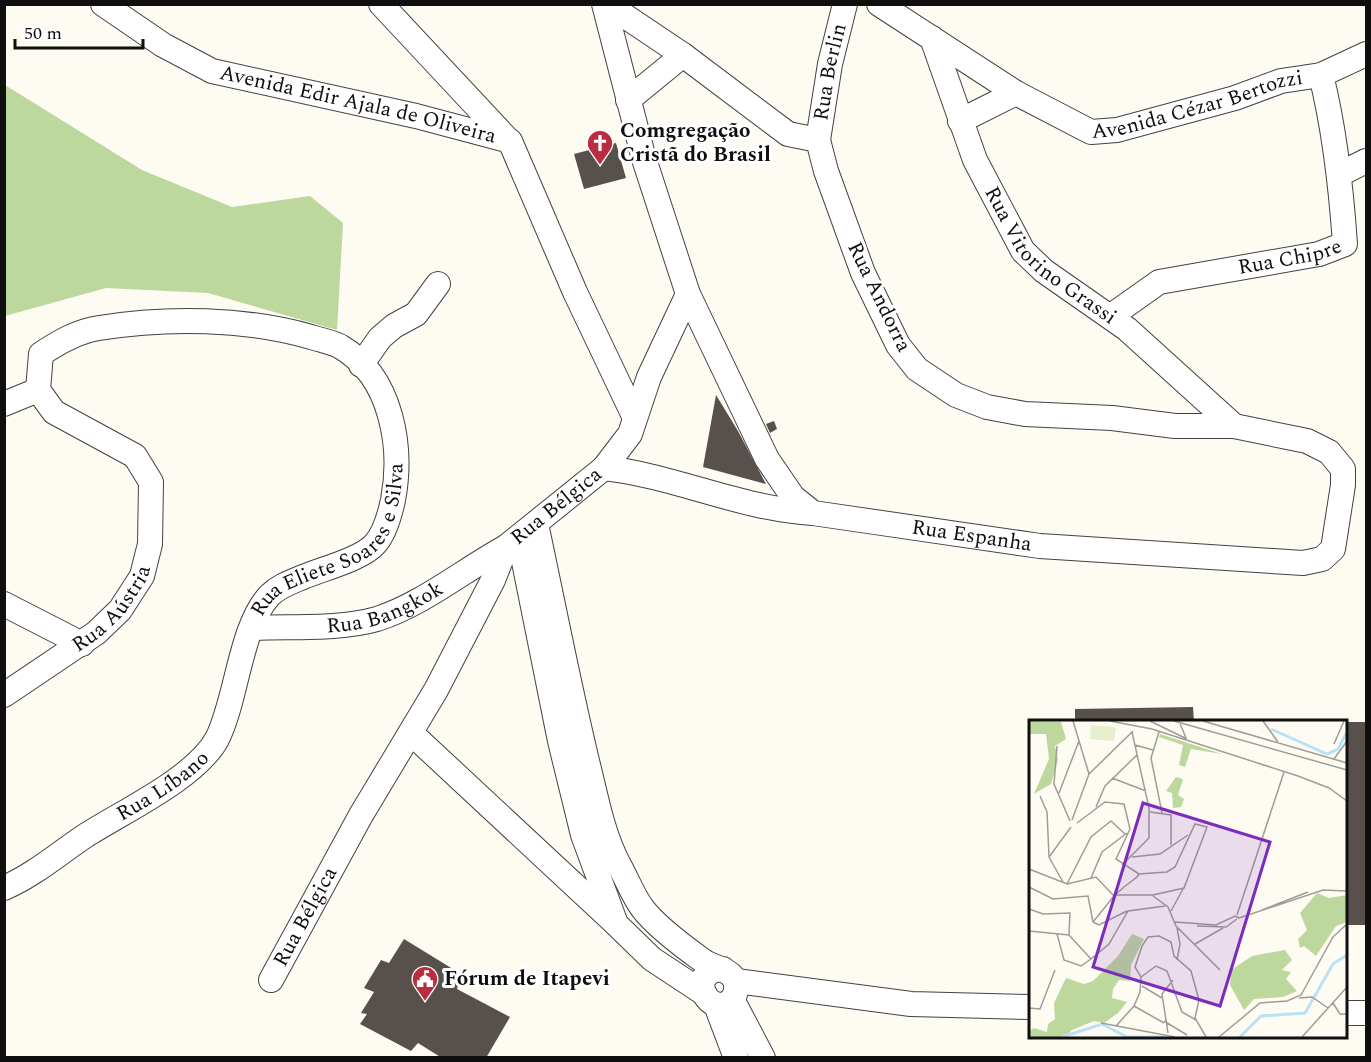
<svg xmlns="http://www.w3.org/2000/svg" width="1371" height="1062" viewBox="0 0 1371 1062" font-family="Spectral,serif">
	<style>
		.forest { fill: #bcd89d }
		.building { fill: #58504c }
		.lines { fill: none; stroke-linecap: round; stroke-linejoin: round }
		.minor-casing { stroke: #424242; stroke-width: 26 }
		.minor { stroke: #fff; stroke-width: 24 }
		.labels { text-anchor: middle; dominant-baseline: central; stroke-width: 6; stroke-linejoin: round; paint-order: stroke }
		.street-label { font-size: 21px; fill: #0f0f0f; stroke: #fff }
		.poi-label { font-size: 21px; font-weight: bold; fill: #0f0f0f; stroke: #fff; text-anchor: start }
		.inset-river { fill: none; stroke: #b9e2f4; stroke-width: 3 }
		.inset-road { fill: none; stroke: #9e9d98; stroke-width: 1.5 }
		.view { fill: #7b2cbf; fill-opacity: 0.15; stroke: #7b2cbf; stroke-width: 3 }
		.inset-edge { fill: none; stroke: #0f0f0f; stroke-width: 3 }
	</style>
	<rect width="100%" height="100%" fill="#fefbf3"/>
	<path class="forest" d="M 5,85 L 142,170 L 232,207 L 310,196 L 343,223 L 337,330 L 208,293 L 106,288 L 5,316 Z"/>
	<path class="building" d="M 616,143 L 626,178 L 584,189 L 574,154 Z
		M 716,395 L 738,431 L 766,484 L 703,467 Z
		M 774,421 L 777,429 L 770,433 L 766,424 Z
		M 1193,707 L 1194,722 L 1075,722 L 1075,709 Z
		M 1346,722 L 1366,722 L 1366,925 L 1346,925 Z
		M 404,939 L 461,974 L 457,989 L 510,1017 L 486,1058 L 442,1058 L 418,1043 L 411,1051 L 360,1024 L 367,1014 L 361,1013 L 374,992 L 364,988 L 381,960 L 389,963 Z"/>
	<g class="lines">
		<g class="minor-casing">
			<g id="minor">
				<path id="s1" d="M 103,4 L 163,45 L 212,71 L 416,116 L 510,141 L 575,292 L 634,416"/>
				<path d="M 381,4 L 508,140"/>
				<path id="s2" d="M 604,4 L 644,159 L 688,294 L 767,459 L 793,497 L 813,513 L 1040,546 L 1303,563 L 1322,559 L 1333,549 L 1343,485 L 1343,469 L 1329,452 L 1307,441 L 1234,426 L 1175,426 L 1112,418 L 1025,414 L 987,407 L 956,395 L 917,369 L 898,345 L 863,273 L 826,171 L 818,140 L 788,134 L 683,55 L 607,4"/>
				<path id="s3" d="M 879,4 L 1016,93 L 1091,132 L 1117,130 L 1235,98 L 1281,81 L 1321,75 L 1366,54"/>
				<path id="s4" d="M 932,38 L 975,160 L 1023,251 L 1044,271 L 1127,329 L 1234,426"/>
				<path d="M 628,100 L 683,55"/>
				<path d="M 960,121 L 1016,93"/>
				<path id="s5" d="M 818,140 L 830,64 L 845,4"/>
				<path d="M 1340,174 L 1366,161"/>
				<path id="s6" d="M 1111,316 L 1159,282 L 1319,254 L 1345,244 C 1341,186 1335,131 1321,75"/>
				<path d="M 361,365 L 380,338 L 394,326 L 416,314 L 438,284"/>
				<path d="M 4,404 L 38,390"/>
				<path d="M 604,468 C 675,476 741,509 813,513"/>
				<path d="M 536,524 C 553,603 568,682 587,761 C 596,796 602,833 619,865 C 627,879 633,896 643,909 C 656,926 684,947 702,960 C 713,969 739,969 736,990 C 733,1012 701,1010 702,980 L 711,971 L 723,969"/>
				<path d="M 519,537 L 560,741 L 583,835 L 616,924 L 652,959 L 702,992"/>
				<path d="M 4,604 L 82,644"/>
				<path id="s7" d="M 252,628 C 292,626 338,630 377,619 C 423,604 464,570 506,547"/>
				<path id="s8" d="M 4,695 L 96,633 L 120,610 L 142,576 L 150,544 L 151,482 L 135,456 L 54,412 L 38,390"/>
				<path d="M 411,733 L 613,921"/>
				<path id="s9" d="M 4,888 C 34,875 58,854 85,836 C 122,812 196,778 217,739 C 237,700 240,626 270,595 C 279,586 291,582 303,577 C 322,569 362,559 375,544 C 385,533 390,514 393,500 C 403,447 392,377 341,347 C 333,342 320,340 311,337 C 245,318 167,317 99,328 C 78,331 59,342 41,354 L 38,390"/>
				<path id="s10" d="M 271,980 L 361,815 L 436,690 L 493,580 L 506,547 L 604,468 L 630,434 L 649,377 L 688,294"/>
				<path d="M 736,981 L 911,1004 L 1030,1007"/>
				<path d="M 732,999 L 763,1058"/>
				<path d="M 716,1005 L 736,1058"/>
				<path d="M 1346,1013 L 1366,1013"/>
			</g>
		</g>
		<use href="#minor" class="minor"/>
	</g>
	<defs>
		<g id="church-pin" transform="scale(1.35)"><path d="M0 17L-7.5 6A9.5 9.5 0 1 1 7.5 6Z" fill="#bb2c3e" stroke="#fff"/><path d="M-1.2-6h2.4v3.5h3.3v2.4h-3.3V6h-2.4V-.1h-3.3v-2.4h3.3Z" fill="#fff"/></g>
		<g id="civic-pin" transform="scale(1.35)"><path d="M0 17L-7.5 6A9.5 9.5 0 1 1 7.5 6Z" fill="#bb2c3e" stroke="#fff"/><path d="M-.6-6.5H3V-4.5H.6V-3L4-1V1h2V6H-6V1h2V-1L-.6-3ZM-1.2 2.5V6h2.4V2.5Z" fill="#fff"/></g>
	</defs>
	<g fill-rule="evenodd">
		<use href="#church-pin" x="600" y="143"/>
		<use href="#civic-pin" x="425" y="979"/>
	</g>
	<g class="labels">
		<g class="street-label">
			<text stroke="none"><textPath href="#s5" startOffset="69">Rua Berlin</textPath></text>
			<text stroke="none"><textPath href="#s3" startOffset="358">Avenida Cézar Bertozzi</textPath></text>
			<text stroke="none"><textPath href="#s1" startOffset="278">Avenida Edir Ajala de Oliveira</textPath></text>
			<text stroke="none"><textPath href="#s4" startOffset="254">Rua Vitorino Grassi</textPath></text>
			<text stroke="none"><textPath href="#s6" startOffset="192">Rua Chipre</textPath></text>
			<text transform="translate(879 297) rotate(64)">Rua Andorra</text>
			<text stroke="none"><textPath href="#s10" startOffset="558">Rua Bélgica</textPath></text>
			<text stroke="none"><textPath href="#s2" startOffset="717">Rua Espanha</textPath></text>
			<text stroke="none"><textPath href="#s9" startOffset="506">Rua Eliete Soares e Silva</textPath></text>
			<text stroke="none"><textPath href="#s7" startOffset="136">Rua Bangkok</textPath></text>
			<text stroke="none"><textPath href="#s8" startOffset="140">Rua Aústria</textPath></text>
			<text stroke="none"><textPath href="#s9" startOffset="189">Rua Líbano</textPath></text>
			<text stroke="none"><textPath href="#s10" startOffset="72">Rua Bélgica</textPath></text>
		</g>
		<g class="poi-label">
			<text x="620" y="131">Comgregação<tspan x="620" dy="24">Cristã do Brasil</tspan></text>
			<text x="444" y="979">Fórum de Itapevi</text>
		</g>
	</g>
	<g transform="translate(1029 720)">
		<rect width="318" height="318" fill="#fefbf3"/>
		<path d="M 0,1 L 32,2 L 37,19 L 26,26 L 29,40 L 22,64 L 5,74 L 20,39 L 17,14 L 0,14 ZM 131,14 L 193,34 L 162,29 L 156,47 L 150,45 L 154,25 L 130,17 ZM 147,57 L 154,59 L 149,75 L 155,79 L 152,87 L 144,88 L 143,73 L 137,71 ZM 288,173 L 300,178 L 318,175 L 318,202 L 307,206 L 287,236 L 275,226 L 271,228 L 269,219 L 278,210 L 271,193 ZM 103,214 L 115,219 L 102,245 L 101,261 L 90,260 L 84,269 L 83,278 L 98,282 L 89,293 L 75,303 L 65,301 L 43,310 L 36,317 L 0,317 L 0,311 L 5,308 L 18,312 L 19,304 L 26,299 L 25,283 L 37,258 L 55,264 L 64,261 L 89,236 ZM 256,230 L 263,240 L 253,250 L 262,252 L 257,259 L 268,271 L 254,277 L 225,279 L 215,290 L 201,265 L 202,250 L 223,236 Z" fill="#bcd89d"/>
		<path d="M 62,5 L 87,7 L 85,21 L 61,19 Z" fill="#e7f0ce"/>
		<path class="inset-river" d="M 242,9 L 298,34 L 309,29 L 318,12M 33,317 L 73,304 L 98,317 L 135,317M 211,317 L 232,296 L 276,293 L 304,244 L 318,235"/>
		<path class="inset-road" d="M 44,1 L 60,54M 81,1 L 123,9 L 269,56 L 300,68 L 318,81M 121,1 L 158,19M 145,1 L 318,50M 150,1 L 157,18M 174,1 L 318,43M 234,1 L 249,22M 130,12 L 122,38 L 133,93M 305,24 L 315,1M 106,25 L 124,30M 28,26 L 25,64 L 41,101M 305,39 L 318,21M 83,58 L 117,71M 30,73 L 50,21M 11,76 L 18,92 L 20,137M 67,87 L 76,66 L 108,35M 121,92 L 142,95 L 142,125M 43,100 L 60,54 L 104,11M 48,103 L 76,82 L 95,84 L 101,109 L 87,139 L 110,154M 103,137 L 131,134 L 159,115M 93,145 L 120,118 L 120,88 L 103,12M 0,149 L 38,164 L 67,157 L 85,176M 62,158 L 73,132 L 98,113M 34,162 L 20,137 L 42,107M 38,164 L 62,117 L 82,101 L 96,114M 0,167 L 24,179 L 59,176 L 64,202M 124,176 L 139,187 L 147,206 L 191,250M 0,189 L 14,194 L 41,193 L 40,215M 233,190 L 279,172M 142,191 L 154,169M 208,195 L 255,52M 210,198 L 294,170 L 318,171M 64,202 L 85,176 L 86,175 L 95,167 L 108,157 L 110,154 L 138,152 L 146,147 L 166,104 L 178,107 L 155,168 L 124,175 L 86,175M 64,202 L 70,205 L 98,191M 146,202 L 187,205 L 206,196 L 210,198M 168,206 L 197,207 L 208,199M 148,208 L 151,224 L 148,240M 0,211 L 40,215M 28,214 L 35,240 L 52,246 L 62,239M 40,215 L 62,239 L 80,224 L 99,191 L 136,186M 166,224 L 194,208M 112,257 L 127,246 L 138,251 L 153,292 L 167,300M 113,266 L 133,278M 270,278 L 283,277 L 299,288M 304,283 L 311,294 L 318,294M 105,286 L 135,303M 0,288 L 11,289 L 26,250M 135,301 L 158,315M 72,303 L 146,317M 87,306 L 105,286 L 111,272 L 112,257 L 106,247 L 113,226 L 119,217 L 130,216 L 142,222 L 145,236 L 162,251 L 170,280 L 166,298 L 177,317M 139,313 L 133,274 L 144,260M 190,317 L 231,283 L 258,281 L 272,275 L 304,217 L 318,204M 273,317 L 318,267"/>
		<path class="view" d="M 114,83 L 241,122 L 191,286 L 64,247 Z"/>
		<rect width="318" height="318" class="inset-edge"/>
	</g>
	<rect width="1371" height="1062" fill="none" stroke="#0f0f0f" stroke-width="12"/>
	<path d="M15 39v9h128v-9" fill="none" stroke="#0f0f0f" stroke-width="3"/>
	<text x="24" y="39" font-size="18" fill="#0f0f0f" stroke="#ffffff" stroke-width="4.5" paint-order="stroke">50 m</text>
</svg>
